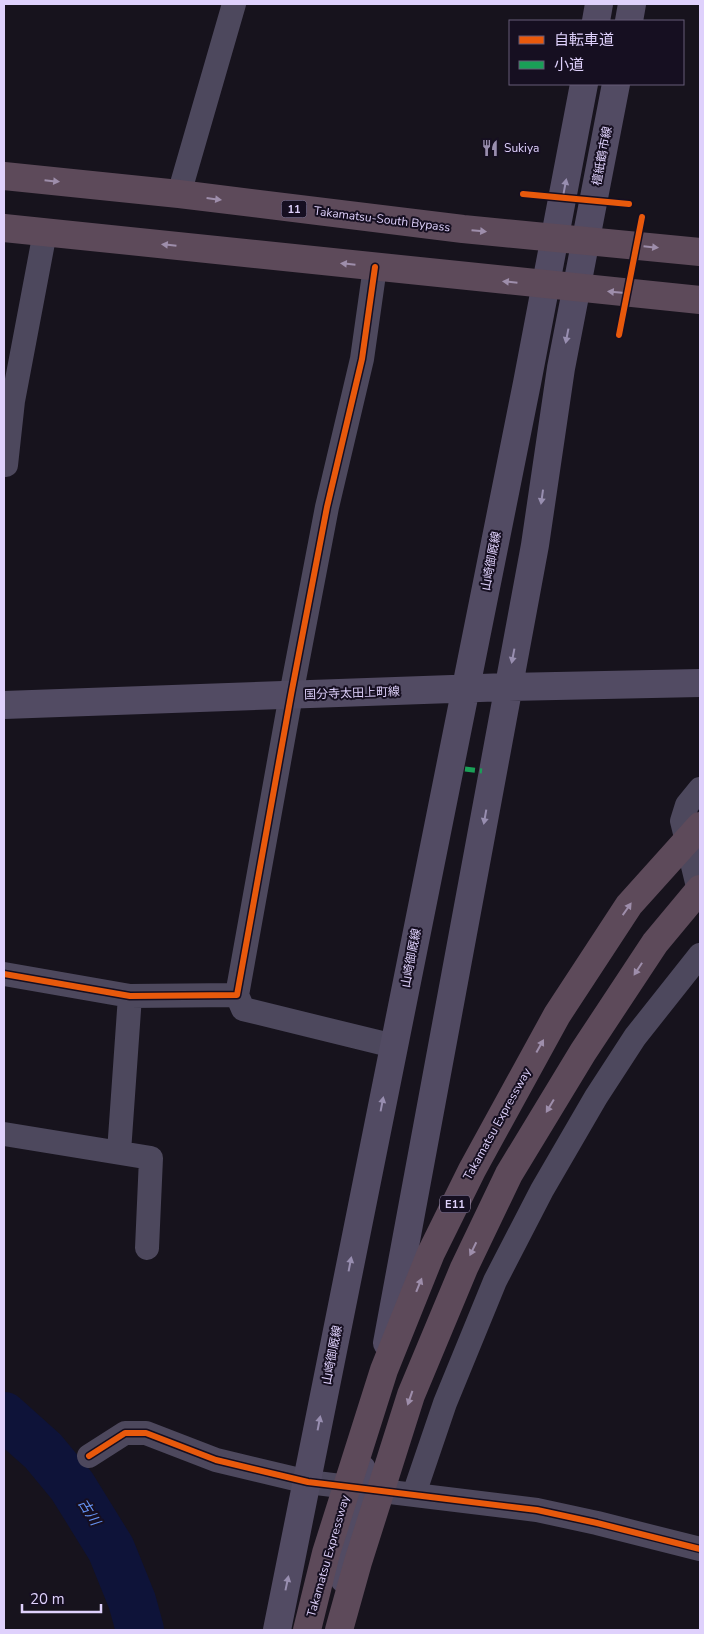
<svg xmlns="http://www.w3.org/2000/svg" width="704" height="1634" viewBox="0 0 704 1634" font-family="'Nunito Sans','Noto Sans JP',sans-serif">
	<style>
		.lines { fill: none; stroke-linecap: round; stroke-linejoin: round }
		.river { stroke: #0e1339; stroke-width: 48 }
		.street { stroke: #4d485d; stroke-width: 24 }
		.secondary { stroke: #524b63; stroke-width: 28 }
		.highway { stroke: #5d4a5a; stroke-width: 28 }
		.highway-bridge { stroke: #5d4a5a; stroke-width: 28 }
		.quiet { stroke: #1a9f57; stroke-width: 5; stroke-dasharray: 10 5; stroke-linecap: butt }
		.cycleway-casing { stroke: #160f21; stroke-width: 9 }
		.cycleway { stroke: #e8590c; stroke-width: 6 }
		.oneway { fill: #9e8eab }
		.oneway2 { fill: #988eb0 }
		.labels { text-anchor: middle; dominant-baseline: central; stroke-width: 4; stroke-linejoin: round; paint-order: stroke }
		.shield { fill: #160f21; stroke: #a397ba; stroke-width: 1 }
		.shield-label { font-size: 11px; font-weight: bold; fill: #dfd1fc }
		.poi-label { font-size: 12px; fill: #dfd1fc; stroke: #160f21; text-anchor: start }
		.street-label { font-size: 12px; fill: #dfd1fc; stroke: #160f21 }
		.water-label { font-size: 14px; font-style: italic; fill: #6694f5; stroke: #160f21 }
	</style>
	<rect width="100%" height="100%" fill="#17131d"/>
	<g class="lines">
		<path class="river" d="M 4,1416 L 43,1451 L 72,1486 L 111,1549 L 132,1601 L 140,1630"/>
		<path class="street" d="M 179,194 L 234,4
			M 6,465 L 13,401 L 45,232
			M 700,789 L 687,805 L 682,821 L 700,895
			M 4,974 L 130,996 L 237,995 L 291,695 L 327,507 L 362,359 L 375,267
			M 237,995 L 243,1009 L 394,1046
			M 4,1134 L 151,1158 L 147,1248
			M 119,1152 L 130,996
			M 89,1456 L 125,1433 L 146,1433 L 216,1460 L 308,1482 L 537,1510 L 597,1523 L 700,1549
			M 414,1494 L 445,1403 L 495,1281 L 542,1190 L 596,1097 L 635,1037 L 700,955"/>
		<path class="secondary" d="M 596,21 L 599,4
			M 629,21 L 632,4
			M 4,705 L 508,687 L 700,683
			M 387,1343 L 535,545 L 561,368 L 616,84
			M 344,1579 L 362,1469
			M 277,1630 L 527,383 L 584,84"/>
		<path class="highway" d="M 4,176 L 179,194 L 463,229 L 700,252
			M 4,228 L 700,300"/>
		<path class="highway-bridge" d="M 307,1630 L 326,1553 L 384,1370 L 431,1253 L 472,1170 L 557,1015 L 629,905 L 700,826
			M 339,1630 L 358,1562 L 411,1395 L 464,1268 L 509,1174 L 583,1052 L 655,943 L 700,889"/>
		<path class="quiet" d="M 465,769 L 482,771"/>
		<g class="cycleway-casing">
			<path id="cycleway" d="M 523,194 L 629,204
				M 619,335 L 642,217
				M 4,974 L 130,996 L 237,995 L 291,695 L 327,507 L 362,359 L 375,267
				M 89,1456 L 125,1433 L 146,1433 L 216,1460 L 308,1482 L 537,1510 L 597,1523 L 700,1549"/>
		</g>
		<use href="#cycleway" class="cycleway"/>
	</g>
	<defs><path id="oneway-solid" d="M-6-.8H1V-3.2L6.5 0L1 3.2V.8H-6Z" transform="scale(1.25)"/></defs>
	<g class="oneway">
		<use href="#oneway-solid" transform="translate(52 181) rotate(6)"/>
		<use href="#oneway-solid" transform="translate(214 199) rotate(7)"/>
		<use href="#oneway-solid" transform="translate(479 231) rotate(5)"/>
		<use href="#oneway-solid" transform="translate(169 245) rotate(-174)"/>
		<use href="#oneway-solid" transform="translate(651 247) rotate(6)"/>
		<use href="#oneway-solid" transform="translate(348 264) rotate(-174)"/>
		<use href="#oneway-solid" transform="translate(510 282) rotate(-174)"/>
		<use href="#oneway-solid" transform="translate(615 292) rotate(-175)"/>
		<use href="#oneway-solid" transform="translate(627 909) rotate(-55)"/>
		<use href="#oneway-solid" transform="translate(638 969) rotate(123)"/>
		<use href="#oneway-solid" transform="translate(540 1046) rotate(-61)"/>
		<use href="#oneway-solid" transform="translate(550 1106) rotate(121)"/>
		<use href="#oneway-solid" transform="translate(473 1249) rotate(116)"/>
		<use href="#oneway-solid" transform="translate(419 1285) rotate(-68)"/>
		<use href="#oneway-solid" transform="translate(410 1398) rotate(109)"/>
	</g>
	<g class="oneway2">
		<use href="#oneway-solid" transform="translate(565 186) rotate(-79)"/>
		<use href="#oneway-solid" transform="translate(567 336) rotate(101)"/>
		<use href="#oneway-solid" transform="translate(542 497) rotate(98)"/>
		<use href="#oneway-solid" transform="translate(513 656) rotate(101)"/>
		<use href="#oneway-solid" transform="translate(485 817) rotate(100)"/>
		<use href="#oneway-solid" transform="translate(382 1104) rotate(-79)"/>
		<use href="#oneway-solid" transform="translate(350 1264) rotate(-79)"/>
		<use href="#oneway-solid" transform="translate(319 1423) rotate(-79)"/>
		<use href="#oneway-solid" transform="translate(287 1583) rotate(-78)"/>
	</g>
	<defs>
		<g id="restaurant-bare" transform="scale(1.35)"><path d="M-5-6h1v4h1v-4h1v4h1v-4h1v5L-1.5 .5V6h-2V.5L-5-1ZM5-6V6H3V1.5H1.5Q1.5-4 5-6Z" fill="#998eae" stroke="#160f21" stroke-width="2.5" paint-order="stroke"/></g>
	</defs>
	<g fill-rule="evenodd">
		<use href="#restaurant-bare" x="490" y="148"/>
	</g>
	<g class="labels">
		<g class="shield">
			<rect x="281.5" y="200.5" width="25" height="17" rx="4"/>
			<rect x="440" y="1195.5" width="30" height="17" rx="4"/>
		</g>
		<g class="shield-label">
			<text x="294" y="209">11</text>
			<text x="455" y="1204">E11</text>
		</g>
		<g class="poi-label">
			<text x="504" y="148">Sukiya</text>
		</g>
		<g class="street-label">
			<text transform="translate(602 156) rotate(-79)">檀紙鶴市線</text>
			<text transform="translate(382 219) rotate(7)">Takamatsu-South Bypass</text>
			<text transform="translate(491 561) rotate(-79)">山崎御厩線</text>
			<text transform="translate(352 693) rotate(-2)">国分寺太田上町線</text>
			<text transform="translate(411 958) rotate(-79)">山崎御厩線</text>
			<text transform="translate(497 1124) rotate(-61)">Takamatsu Expressway</text>
			<text transform="translate(332 1355) rotate(-79)">山崎御厩線</text>
			<text transform="translate(328 1556) rotate(-74)">Takamatsu Expressway</text>
		</g>
		<g class="water-label">
			<text transform="translate(89 1512) rotate(58)">古川</text>
		</g>
	</g>
	<rect width="704" height="1634" fill="none" stroke="#dfd1fc" stroke-width="10"/>
	<rect x="509" y="20" width="175" height="65" fill="#160f21" stroke="#665d79"/>
	<rect x="519" y="36" width="25" height="8" fill="#e8590c" stroke="#665d79"/>
	<text x="554" y="45" font-size="15" fill="#dfd1fc">自転車道</text>
	<rect x="519" y="61" width="25" height="8" fill="#1a9f57" stroke="#665d79"/>
	<text x="554" y="70" font-size="15" fill="#dfd1fc">小道</text>
	<path d="M22 1604v8h79v-8" fill="none" stroke="#dfd1fc" stroke-width="2.5"/>
	<text x="30" y="1604" font-size="15" fill="#dfd1fc" stroke="#160f21" stroke-width="4" paint-order="stroke">20 m</text>
</svg>
